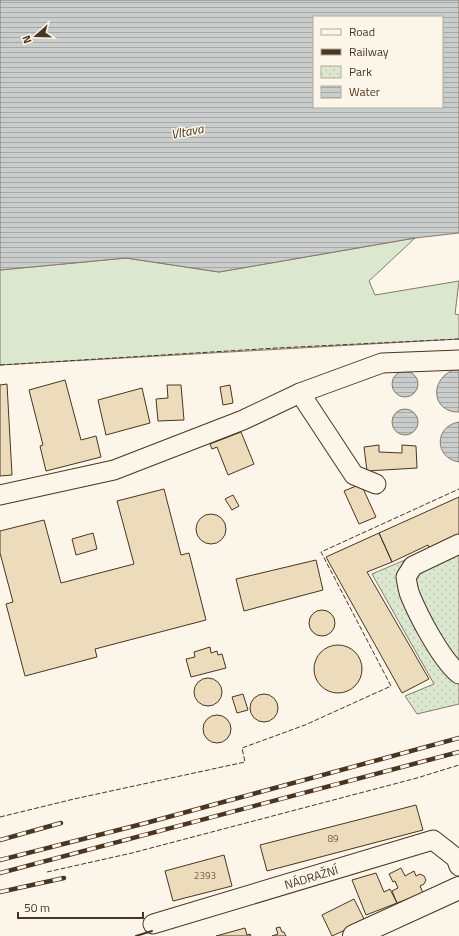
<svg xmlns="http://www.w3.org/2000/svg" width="459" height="936" viewBox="0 0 459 936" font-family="'Titillium Web',sans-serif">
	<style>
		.grass { fill: #dce7d0; stroke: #887966 }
		.park { fill: url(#park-dots); stroke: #887966 }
		.water { fill: url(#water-rules); stroke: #887966; fill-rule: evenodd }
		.building { fill: #ecdcbc; stroke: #4a3520 }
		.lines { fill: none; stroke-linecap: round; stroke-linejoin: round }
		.minor-casing { stroke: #4a3520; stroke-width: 21 }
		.major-casing { stroke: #4a3520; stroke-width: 24 }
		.minor { stroke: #fbf6e9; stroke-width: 19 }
		.major { stroke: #fbf6e9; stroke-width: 22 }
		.rail-casing { stroke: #4a3520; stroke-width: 4.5 }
		.rail { stroke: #fbf6e9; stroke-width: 3; stroke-dasharray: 9; stroke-linecap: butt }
		.fence { stroke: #4a3520; stroke-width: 1; stroke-dasharray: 5 2; stroke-linecap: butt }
		.wall { stroke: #4a3520; stroke-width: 2 }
		.labels { text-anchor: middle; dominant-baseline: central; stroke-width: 3; stroke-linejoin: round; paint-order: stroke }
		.number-label { font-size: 10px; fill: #725f47 }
		.street-label { font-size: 12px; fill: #4a3520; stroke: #fbf6e9 }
		.water-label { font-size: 13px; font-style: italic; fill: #4a3520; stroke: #fbf6e9 }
	</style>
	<defs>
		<pattern id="park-dots" width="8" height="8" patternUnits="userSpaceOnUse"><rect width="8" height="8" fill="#dce7d0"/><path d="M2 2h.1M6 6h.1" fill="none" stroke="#bec7b2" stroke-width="1.8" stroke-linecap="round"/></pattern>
		<pattern id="water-rules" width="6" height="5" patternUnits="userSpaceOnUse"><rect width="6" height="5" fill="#c9cecd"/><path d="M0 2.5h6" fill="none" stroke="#a5a8a6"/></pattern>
	</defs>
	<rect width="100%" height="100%" fill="#fbf6e9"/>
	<path class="grass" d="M 415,238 L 369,281 L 375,295 L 459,281 L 455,314 L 459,315 L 459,339 L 0,365 L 0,270 L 126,258 L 219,272 Z"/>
	<path class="park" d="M 459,537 L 459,704 L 417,714 L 405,696 L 434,684 L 372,574 Z"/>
	<path class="water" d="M 0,0 L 459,0 L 459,233 L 415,238 L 219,272 L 126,258 L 0,270 ZM 314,17 L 442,17 L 442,107 L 314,107 Z
		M 453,370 L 459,370 L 459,412 C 433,413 428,381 453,370 Z
		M392 384a13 13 0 1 1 26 0a13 13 0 1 1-26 0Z
		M392 422a13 13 0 1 1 26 0a13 13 0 1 1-26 0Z
		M 459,422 L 459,462 C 434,458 434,426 459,422 Z"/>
	<path class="building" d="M 65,380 L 81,440 L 96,436 L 101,457 L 46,471 L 40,446 L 43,445 L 29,390 Z
		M 7,384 L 12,475 L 0,476 L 0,385 Z
		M 167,385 L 181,385 L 184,420 L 158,421 L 156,399 L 168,398 Z
		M 230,385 L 233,403 L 223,405 L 220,387 Z
		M 142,388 L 150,423 L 106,435 L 98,400 Z
		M 241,432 L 254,464 L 228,475 L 217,447 L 212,449 L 210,444 Z
		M 379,445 L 379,452 L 402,453 L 402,445 L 416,446 L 417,468 L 367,471 L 364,447 Z
		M 361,484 L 376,517 L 359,524 L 344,491 Z
		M 164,489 L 181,555 L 189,553 L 206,620 L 95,649 L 97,657 L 25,676 L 6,604 L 13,602 L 0,553 L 0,531 L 44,520 L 61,583 L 134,564 L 117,501 Z
		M 233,495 L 239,506 L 232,510 L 225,499 Z
		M 459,497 L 459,534 L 429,548 L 428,545 L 392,562 L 379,533 Z
		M196 529a15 15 0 1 1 30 0a15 15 0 1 1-30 0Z
		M 93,533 L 97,549 L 76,555 L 72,539 Z
		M 379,533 L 392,562 L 367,572 L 429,679 L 402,693 L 326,557 Z
		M 316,560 L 323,590 L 244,611 L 236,579 Z
		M309 623a13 13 0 1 1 26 0a13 13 0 1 1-26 0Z
		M314 669a24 24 0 1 1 48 0a24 24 0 1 1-48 0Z
		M 210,647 L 211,653 L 217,651 L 218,655 L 222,654 L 226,668 L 191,677 L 186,659 L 195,657 L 194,652 Z
		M194 692a14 14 0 1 1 28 0a14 14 0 1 1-28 0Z
		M250 708a14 14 0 1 1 28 0a14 14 0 1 1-28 0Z
		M 243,694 L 248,710 L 237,713 L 232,697 Z
		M203 729a14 14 0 1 1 28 0a14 14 0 1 1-28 0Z
		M 416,805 L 423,830 L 267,871 L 260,845 Z
		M 224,855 L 232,886 L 173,901 L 165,871 Z
		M 401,868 L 405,876 L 414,871 L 416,876 L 420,874 L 424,876 L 426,880 L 424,884 L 420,886 L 423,893 L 397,903 L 392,891 L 398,888 L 395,881 L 393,882 L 389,874 Z
		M 376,873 L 384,892 L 390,889 L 397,903 L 366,915 L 352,880 Z
		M 354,899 L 365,921 L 332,936 L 322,915 Z
		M 280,927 L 282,932 L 284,932 L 286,936 L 272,936 L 278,934 L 276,928 Z
		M 245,928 L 247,935 L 250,934 L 251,936 L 216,936 Z"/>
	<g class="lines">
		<g class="minor-casing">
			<g id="minor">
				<path d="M 300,393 L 354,475 L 376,484"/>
				<path d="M 0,495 L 114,470 L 243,420 L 300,393 L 382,363 L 459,360"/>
				<path d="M 459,544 L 413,566 L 406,577 C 407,583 408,590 410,595 C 419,617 441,659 459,674"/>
				<path id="s1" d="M 153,924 L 433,840 L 456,858 L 459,866"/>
			</g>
		</g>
		<g class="major-casing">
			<path id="major" d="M 354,936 L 459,888"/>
		</g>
		<use href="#minor" class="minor"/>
		<use href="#major" class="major"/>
		<g class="rail-casing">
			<path id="rail" d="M 0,840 L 61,823
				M 0,860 L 146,823 L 459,738
				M 0,873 L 459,752
				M 0,892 L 64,878"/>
		</g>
		<use href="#rail" class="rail"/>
		<path class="fence" d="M 0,365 L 277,348 L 459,339
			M 0,817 L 74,799 L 245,762 L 242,748 L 305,725 L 391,686 L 321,552 L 459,489
			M 47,872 L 132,853 L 417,778 L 459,765"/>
		<path class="wall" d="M 136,936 L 152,931"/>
	</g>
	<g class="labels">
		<g class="number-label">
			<text x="333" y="838">89</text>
			<text x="205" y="875">2393</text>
		</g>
		<g class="street-label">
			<text stroke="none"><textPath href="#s1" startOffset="165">NÁDRAŽNÍ</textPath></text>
		</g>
		<g class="water-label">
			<text transform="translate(187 131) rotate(-11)">Vltava</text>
		</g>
	</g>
	<rect x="313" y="16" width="130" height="92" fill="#fbf6e9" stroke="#b4a999"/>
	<rect x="321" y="29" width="20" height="6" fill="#fbf6e9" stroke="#b4a999"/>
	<text x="349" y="36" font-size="12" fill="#4a3520">Road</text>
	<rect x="321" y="49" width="20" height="6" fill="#4a3520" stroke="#b4a999"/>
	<text x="349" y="56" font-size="12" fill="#4a3520">Railway</text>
	<rect x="321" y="66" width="20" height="12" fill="url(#park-dots)" stroke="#b4a999"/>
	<text x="349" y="76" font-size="12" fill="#4a3520">Park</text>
	<rect x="321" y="86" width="20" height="12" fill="url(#water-rules)" stroke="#b4a999"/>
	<text x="349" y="96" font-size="12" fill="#4a3520">Water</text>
	<g transform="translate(36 36) rotate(250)" stroke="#fbf6e9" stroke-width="3" paint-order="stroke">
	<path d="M0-3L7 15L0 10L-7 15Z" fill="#4a3520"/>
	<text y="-6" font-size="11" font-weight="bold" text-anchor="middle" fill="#4a3520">N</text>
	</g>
	<path d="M18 912v6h125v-6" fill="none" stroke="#4a3520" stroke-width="2"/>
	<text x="24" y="912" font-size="12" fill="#4a3520" stroke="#fbf6e9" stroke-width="3" paint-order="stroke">50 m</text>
</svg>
